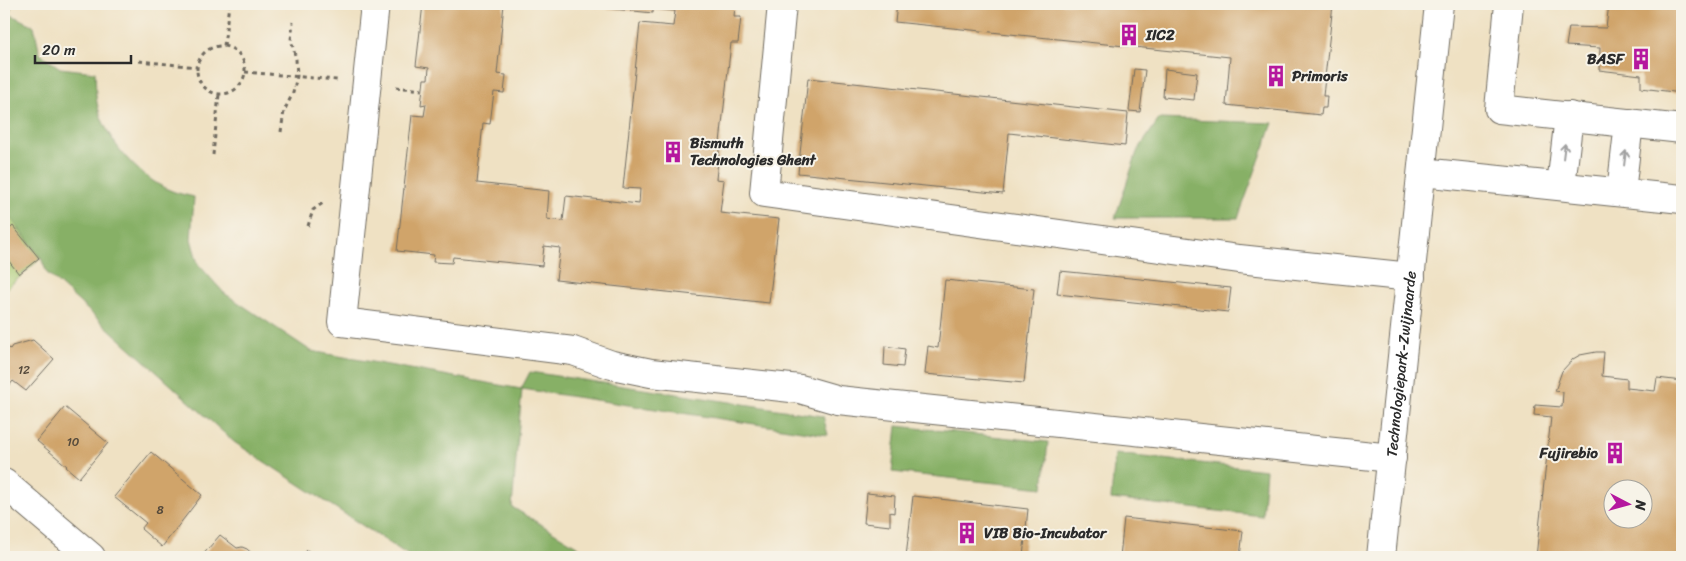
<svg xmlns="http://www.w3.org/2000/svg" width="1686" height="561" viewBox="0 0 1686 561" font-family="Sriracha,sans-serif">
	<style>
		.green { fill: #aacc75; stroke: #6a7c50 }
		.forest { fill: #87b066; stroke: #596e48 }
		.building { fill: #d0a46b; fill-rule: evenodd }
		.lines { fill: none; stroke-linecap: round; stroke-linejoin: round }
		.minor-casing { stroke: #706b60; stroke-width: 30 }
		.path { stroke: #706b60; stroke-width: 3; stroke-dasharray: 4 4; stroke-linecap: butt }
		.minor { stroke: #fff; stroke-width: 28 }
		.oneway { stroke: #a0a0a0 }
		.labels { text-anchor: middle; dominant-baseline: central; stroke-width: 4; stroke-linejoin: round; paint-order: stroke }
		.number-label { font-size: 12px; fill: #54493b }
		.poi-label { font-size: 15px; font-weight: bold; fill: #2b2b2b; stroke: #f7f3e8; text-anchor: start }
		.street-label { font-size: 15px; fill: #2b2b2b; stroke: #f7f3e8 }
	</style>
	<rect width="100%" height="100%" fill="#f7f3e8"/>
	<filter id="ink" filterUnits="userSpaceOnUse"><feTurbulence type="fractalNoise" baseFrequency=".02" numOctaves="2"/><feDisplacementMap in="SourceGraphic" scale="10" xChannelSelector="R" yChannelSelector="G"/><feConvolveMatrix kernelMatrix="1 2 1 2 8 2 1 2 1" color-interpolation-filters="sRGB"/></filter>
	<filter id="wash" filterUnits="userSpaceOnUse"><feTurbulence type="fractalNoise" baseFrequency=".0096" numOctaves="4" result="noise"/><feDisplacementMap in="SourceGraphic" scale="20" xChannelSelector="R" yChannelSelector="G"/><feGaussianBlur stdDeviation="1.12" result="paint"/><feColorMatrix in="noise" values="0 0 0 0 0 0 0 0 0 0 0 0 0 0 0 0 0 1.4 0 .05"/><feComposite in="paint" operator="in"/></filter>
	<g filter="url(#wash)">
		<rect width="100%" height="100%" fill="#efe1c3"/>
		<path class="green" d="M 4,209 L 41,258 L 4,291 Z"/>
		<path class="forest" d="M 4,4 L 12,4 L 9,14 L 34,26 L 40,54 L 60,68 L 95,72 C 96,82 95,94 97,103 C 104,138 138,178 172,191 C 179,194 187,195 194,197 L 191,239 L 198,264 L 224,293 L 311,351 L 521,389 L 530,372 L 823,416 L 828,435 L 522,389 L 512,507 L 595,557 L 411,557 L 234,442 L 47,273 L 41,258 L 4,209 Z
			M 1159,119 L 1273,123 L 1238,218 L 1115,218 L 1137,152 Z
			M 897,426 L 1048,442 L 1043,488 L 892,472 Z
			M 1115,454 L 1266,470 L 1262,516 L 1111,499 Z"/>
		<g id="blocks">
			<path class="building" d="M 423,4 L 504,4 L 497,74 L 506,75 L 504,93 L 494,92 L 490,124 L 483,123 L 477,183 L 549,191 L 547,219 L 563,221 L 566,196 L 639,204 L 640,189 L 623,188 L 640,23 L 673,26 L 675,11 L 653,9 L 653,13 L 585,6 L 585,4 L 735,4 L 734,17 L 741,17 L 738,43 L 731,43 L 716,179 L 724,180 L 720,213 L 779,219 L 769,303 L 556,280 L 560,248 L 544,246 L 542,266 L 453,257 L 452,263 L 433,262 L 434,255 L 397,251 L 412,115 L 424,116 L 426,104 L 421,105 L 424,79 L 428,79 L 429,68 L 416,66 Z
				M 897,4 L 1333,4 L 1323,96 L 1327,96 L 1326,108 L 1322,108 L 1321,115 L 1226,105 L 1230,57 L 895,22 Z
				M 1609,4 L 1682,4 L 1682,93 L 1641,88 L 1641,75 L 1599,70 L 1600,48 L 1566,46 L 1569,27 L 1606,28 Z
				M 1134,69 L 1145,70 L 1140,112 L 1129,111 Z
				M 1165,69 L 1197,73 L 1194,100 L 1163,97 Z
				M 808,78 L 1128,113 L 1125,146 L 1009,133 L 1003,194 L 798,173 Z
				M 13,226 L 39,258 L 19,274 L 4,255 L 4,234 Z
				M 1060,271 L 1231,288 L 1228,312 L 1057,294 Z
				M 945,280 L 1034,289 L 1024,383 L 925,374 L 928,346 L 938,348 Z
				M 33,340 L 54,359 L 26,391 L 13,381 L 4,392 L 4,344 L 10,349 L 12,346 Z
				M 885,346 L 905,349 L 903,367 L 884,365 Z
				M 1596,352 L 1604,352 L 1602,376 L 1627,379 L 1627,388 L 1655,391 L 1657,378 L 1682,381 L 1682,557 L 1536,557 L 1551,417 L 1534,415 L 1535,405 L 1562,407 L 1563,392 L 1555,391 L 1562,371 L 1573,359 L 1580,355 ZM 1614,488 L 1644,488 L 1644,518 L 1614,518 Z
				M 65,407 L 108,443 L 79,478 L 66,467 L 67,466 L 37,441 Z
				M 151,452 L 202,495 L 162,547 L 141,529 L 146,523 L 114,497 Z
				M 867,493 L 895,496 L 894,513 L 890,512 L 890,526 L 864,523 Z
				M 913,496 L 1028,509 L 1023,557 L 906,557 Z
				M 1124,518 L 1243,531 L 1240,557 L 1120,557 Z
				M 220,535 L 237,548 L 242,547 L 247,549 L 256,557 L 201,557 Z
				M 307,550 L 317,557 L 301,557 Z"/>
		</g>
	</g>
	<g filter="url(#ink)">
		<use href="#blocks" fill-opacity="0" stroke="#706b60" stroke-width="1"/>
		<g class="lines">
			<g class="minor-casing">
				<g id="minor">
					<path d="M 375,4 L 342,322 L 573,351 L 612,365 L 651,373 L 800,389 L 838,400 L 1392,458"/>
					<path d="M 782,4 L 764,193 L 1239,259 L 1411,277"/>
					<path d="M 1509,4 L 1499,109 L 1682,129"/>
					<path d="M 1422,172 L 1682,199"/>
					<path d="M 1561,186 L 1569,116"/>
					<path d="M 1621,192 L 1629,123"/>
					<path d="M 4,483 L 91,557"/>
					<path id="s1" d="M 1381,557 L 1439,4"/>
				</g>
			</g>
			<path class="path" d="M197 70a24 24 0 1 1 48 0a24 24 0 1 1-48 0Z
				M 224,46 L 229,4
				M 139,61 L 197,67
				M 245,72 L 337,80
				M 396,87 L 422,90
				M 281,132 L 284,111 L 293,93 L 297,76 L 296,59 L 291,40 L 293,22
				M 213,155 L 219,94
				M 308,226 L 313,210 L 323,203"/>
			<use href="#minor" class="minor"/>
		</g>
		<defs><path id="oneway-shaft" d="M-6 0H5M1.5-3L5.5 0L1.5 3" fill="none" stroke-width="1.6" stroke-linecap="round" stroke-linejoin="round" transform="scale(1.25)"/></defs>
		<g class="oneway">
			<use href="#oneway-shaft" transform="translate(1564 151) rotate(-83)"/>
			<use href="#oneway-shaft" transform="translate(1625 158) rotate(-83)"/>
		</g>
	</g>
	<defs>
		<g id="building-bare" transform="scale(1.725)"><path d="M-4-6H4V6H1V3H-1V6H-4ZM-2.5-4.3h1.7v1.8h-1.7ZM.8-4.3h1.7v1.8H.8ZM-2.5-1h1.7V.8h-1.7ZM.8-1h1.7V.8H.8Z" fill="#b5179e" stroke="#f7f3e8" stroke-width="2.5" paint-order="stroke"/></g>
	</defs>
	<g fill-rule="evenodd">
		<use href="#building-bare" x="1129" y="35"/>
		<use href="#building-bare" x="1641" y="59"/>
		<use href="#building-bare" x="1276" y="76"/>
		<use href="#building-bare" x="673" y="152"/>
		<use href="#building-bare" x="1615" y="453"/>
		<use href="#building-bare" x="967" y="533"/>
	</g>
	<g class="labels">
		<g class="number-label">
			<text x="24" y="370">12</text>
			<text x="73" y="442">10</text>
			<text x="160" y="510">8</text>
		</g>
		<g class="poi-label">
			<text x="1146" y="35">IIC2</text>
			<text x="1624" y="59" text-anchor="end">BASF</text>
			<text x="1292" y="76">Primoris</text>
			<text x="690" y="143">Bismuth<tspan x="690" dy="17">Technologies Ghent</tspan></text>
			<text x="1598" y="453" text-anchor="end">Fujirebio</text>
			<text x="984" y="533">VIB Bio-Incubator</text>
		</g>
		<g class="street-label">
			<text stroke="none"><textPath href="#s1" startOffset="194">Technologiepark-Zwijnaarde</textPath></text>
		</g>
	</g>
	<rect width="1686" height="561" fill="none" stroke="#f7f3e8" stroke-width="20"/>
	<g transform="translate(1628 504) rotate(96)"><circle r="24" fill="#f7f3e8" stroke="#a5a39c"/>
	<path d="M0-4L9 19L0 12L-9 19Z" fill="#b5179e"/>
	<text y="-8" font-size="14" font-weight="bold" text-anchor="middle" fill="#2b2b2b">N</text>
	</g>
	<path d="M35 55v8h96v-8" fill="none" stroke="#2b2b2b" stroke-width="2.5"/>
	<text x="42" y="55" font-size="15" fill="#2b2b2b" stroke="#f7f3e8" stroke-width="4" paint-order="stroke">20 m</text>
</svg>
